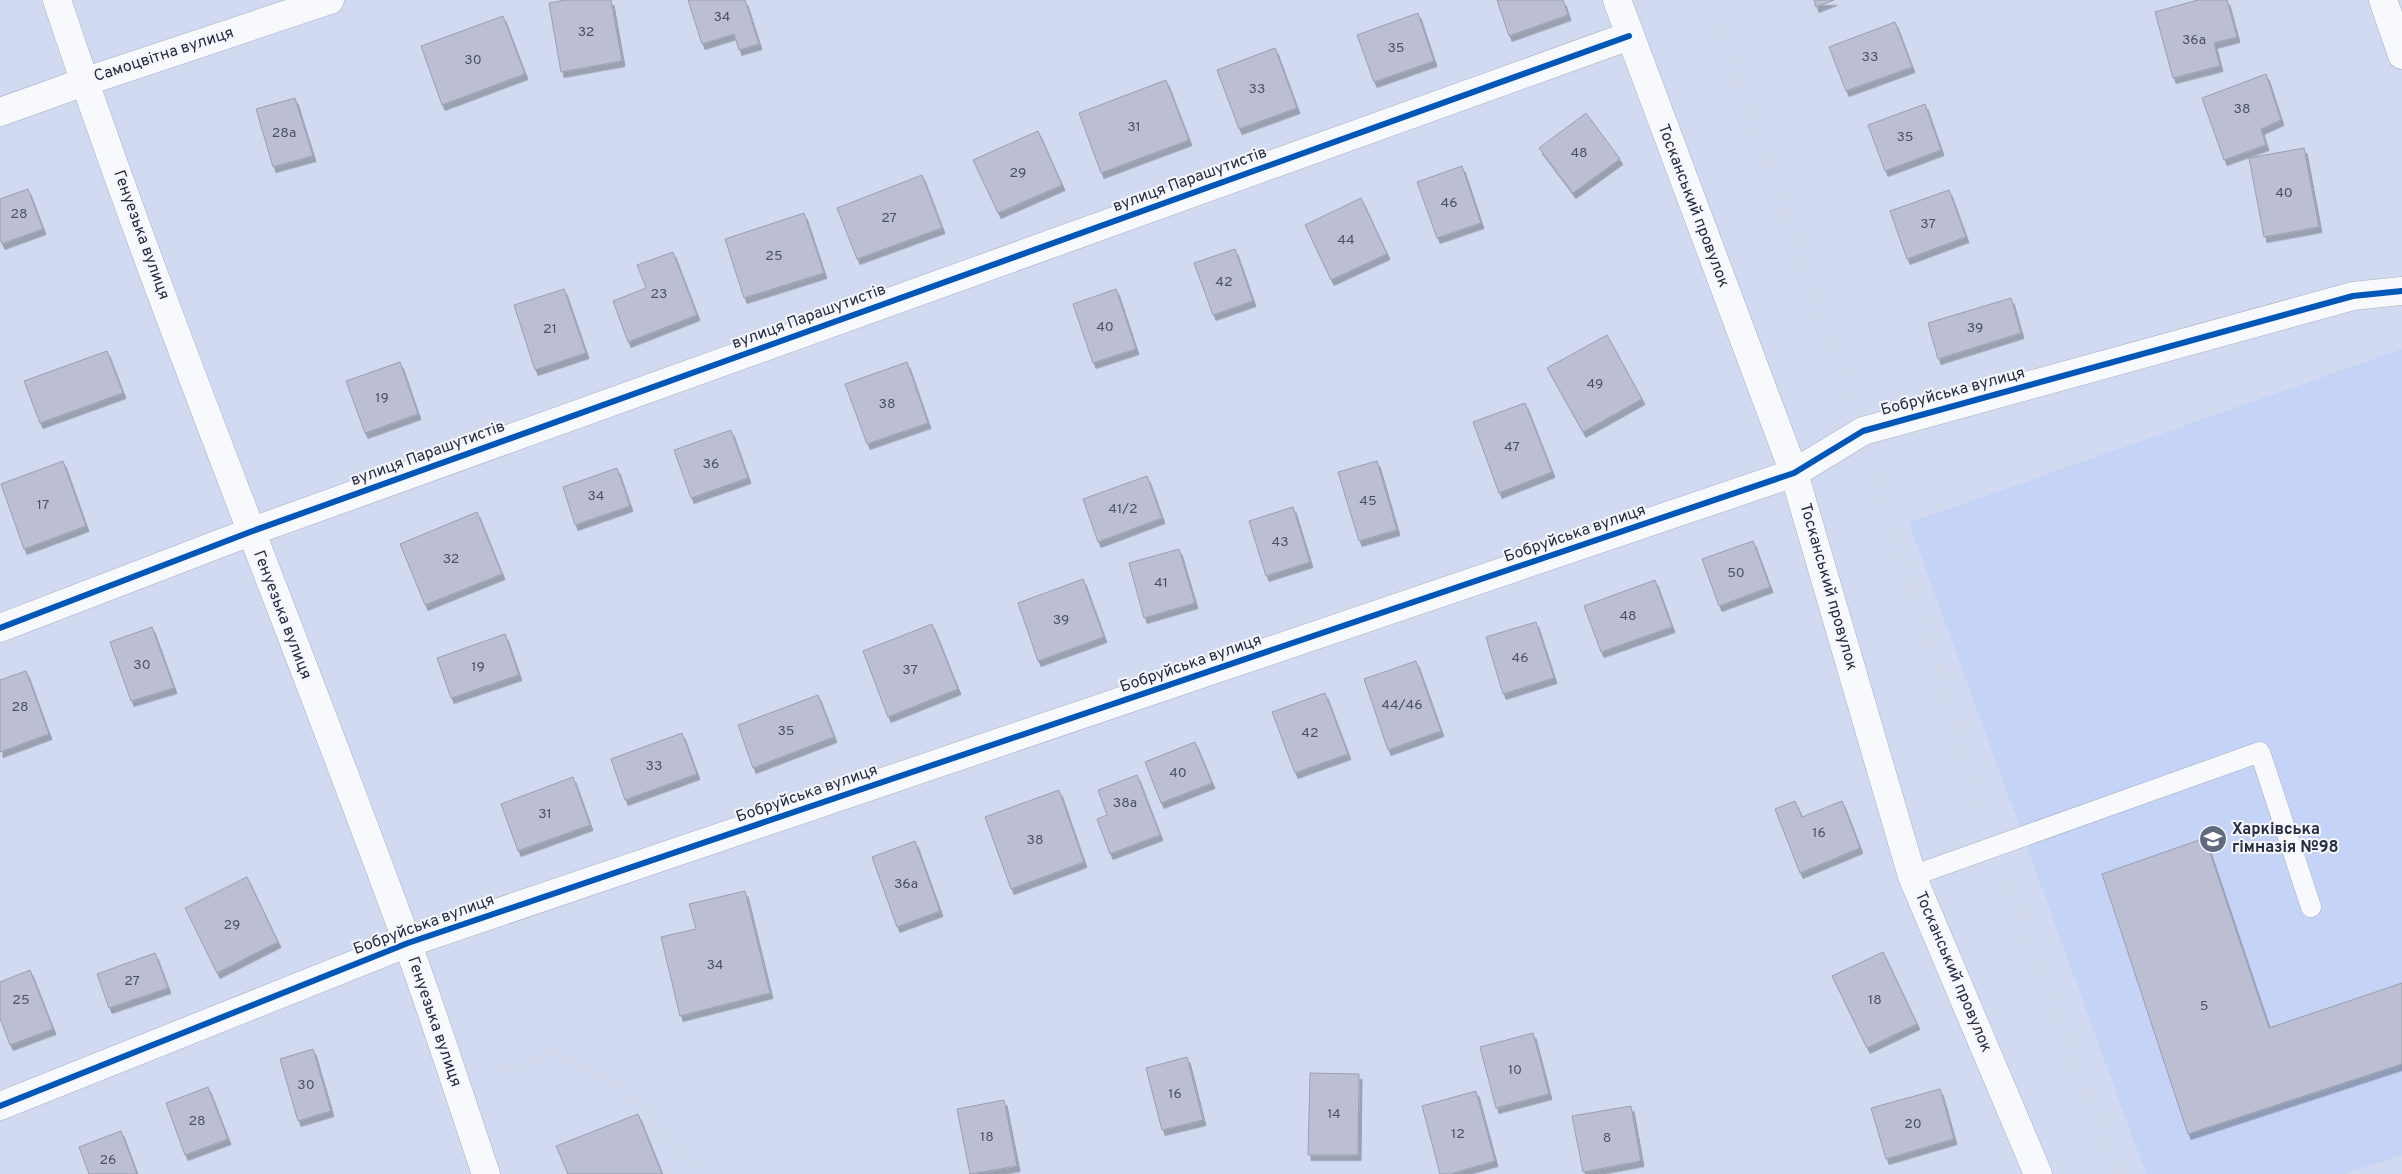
<svg xmlns="http://www.w3.org/2000/svg" width="2402" height="1174" viewBox="0 0 2402 1174" font-family="Overpass,sans-serif">
	<style>
		.built { fill: #c5d3f7 }
		.building { fill: #bcbfd3; stroke: #9b9eb1; filter: url(#shadow) }
		.lines { fill: none; stroke-linecap: round; stroke-linejoin: round }
		.lane-casing { stroke: #a7afc2; stroke-width: 21 }
		.street-casing { stroke: #a7afc2; stroke-width: 29 }
		.path { stroke: #d4d7dd; stroke-width: 3; stroke-dasharray: 2.5 4; stroke-linecap: butt }
		.lane { stroke: #f8f9fd; stroke-width: 20 }
		.street { stroke: #f8f9fd; stroke-width: 28 }
		.cycleway-casing { stroke: #f4f6fb; stroke-width: 9 }
		.cycleway { stroke: #0057b8; stroke-width: 6 }
		.labels { text-anchor: middle; dominant-baseline: central; stroke-width: 4; stroke-linejoin: round; paint-order: stroke }
		.number-label { font-size: 14px; fill: #4c5266 }
		.street-label { font-size: 16px; fill: #262e41; stroke: #f4f6fb }
		.poi-label { font-size: 16px; font-weight: bold; fill: #262e41; stroke: #f4f6fb; text-anchor: start }
	</style>
	<defs>
		<filter id="shadow"><feDropShadow dx="3" dy="5.5" stdDeviation="0" flood-color="#0004"/></filter>
	</defs>
	<rect width="100%" height="100%" fill="#d1daf0"/>
	<path class="built" d="M 2402,349 L 2402,1155 L 2344,1174 L 2146,1174 L 1909,523 Z"/>
	<path class="building" d="M 565,0 L 611,0 L 622,61 L 561,72 L 549,3 Z
		M 688,0 L 745,0 L 759,44 L 739,50 L 734,34 L 702,44 Z
		M 1497,0 L 1563,0 L 1568,15 L 1509,36 Z
		M 1814,0 L 1834,0 L 1816,7 Z
		M 2198,0 L 2227,0 L 2237,37 L 2214,43 L 2220,66 L 2173,78 L 2155,12 Z
		M 1418,13 L 1434,61 L 1374,82 L 1357,35 Z
		M 503,16 L 525,74 L 442,105 L 421,46 Z
		M 1895,22 L 1912,67 L 1846,91 L 1829,47 Z
		M 1275,48 L 1297,108 L 1239,129 L 1217,70 Z
		M 2266,74 L 2281,120 L 2261,129 L 2266,145 L 2224,160 L 2202,98 Z
		M 1166,80 L 1189,140 L 1101,173 L 1079,113 Z
		M 295,98 L 313,156 L 273,167 L 256,109 Z
		M 1925,104 L 1941,150 L 1885,171 L 1868,125 Z
		M 1586,113 L 1620,159 L 1573,193 L 1539,148 Z
		M 1038,131 L 1062,185 L 998,213 L 973,160 Z
		M 2304,148 L 2319,227 L 2264,237 L 2249,158 Z
		M 1462,166 L 1481,223 L 1437,238 L 1417,182 Z
		M 922,175 L 942,228 L 857,259 L 837,208 Z
		M 28,189 L 43,229 L 2,244 L 0,239 L 0,199 Z
		M 1949,190 L 1966,237 L 1907,259 L 1890,211 Z
		M 1361,198 L 1387,254 L 1331,280 L 1305,225 Z
		M 804,213 L 824,273 L 744,298 L 725,239 Z
		M 1235,249 L 1253,301 L 1213,315 L 1194,263 Z
		M 673,252 L 697,315 L 628,342 L 613,301 L 646,288 L 637,265 Z
		M 564,289 L 586,353 L 535,370 L 514,305 Z
		M 1116,289 L 1136,349 L 1093,363 L 1073,304 Z
		M 2011,298 L 2021,333 L 1938,359 L 1928,323 Z
		M 1607,335 L 1642,399 L 1583,432 L 1547,368 Z
		M 107,351 L 123,393 L 40,423 L 24,381 Z
		M 400,362 L 418,414 L 365,433 L 346,381 Z
		M 907,362 L 928,423 L 867,444 L 845,384 Z
		M 1525,403 L 1552,472 L 1499,493 L 1473,422 Z
		M 731,430 L 748,478 L 691,498 L 674,450 Z
		M 63,461 L 86,526 L 24,549 L 1,484 Z
		M 1377,461 L 1397,530 L 1359,541 L 1338,472 Z
		M 617,468 L 630,506 L 575,525 L 563,487 Z
		M 1147,476 L 1162,518 L 1098,542 L 1083,499 Z
		M 1293,507 L 1310,562 L 1266,576 L 1249,521 Z
		M 477,512 L 502,574 L 425,605 L 400,544 Z
		M 1753,541 L 1770,587 L 1719,606 L 1702,559 Z
		M 1179,549 L 1195,603 L 1144,618 L 1129,563 Z
		M 1083,579 L 1104,637 L 1038,661 L 1018,603 Z
		M 1655,580 L 1672,627 L 1601,652 L 1584,606 Z
		M 1536,622 L 1554,678 L 1503,694 L 1486,637 Z
		M 932,624 L 958,689 L 888,717 L 863,651 Z
		M 152,627 L 174,688 L 131,701 L 110,642 Z
		M 505,634 L 519,675 L 451,698 L 437,658 Z
		M 1416,661 L 1441,731 L 1388,750 L 1364,679 Z
		M 26,671 L 49,734 L 0,752 L 0,680 Z
		M 1325,693 L 1348,754 L 1295,773 L 1272,712 Z
		M 818,695 L 834,737 L 753,768 L 738,725 Z
		M 682,733 L 697,774 L 625,800 L 611,759 Z
		M 1195,742 L 1212,783 L 1161,803 L 1145,762 Z
		M 1137,775 L 1160,835 L 1110,854 L 1097,819 L 1107,815 L 1098,790 Z
		M 573,777 L 590,825 L 518,851 L 501,804 Z
		M 1059,790 L 1084,862 L 1011,889 L 985,817 Z
		M 1795,801 L 1802,817 L 1842,801 L 1860,848 L 1800,873 L 1775,809 Z
		M 2205,838 L 2269,1028 L 2402,983 L 2402,1064 L 2188,1134 L 2102,874 Z
		M 915,841 L 940,911 L 897,927 L 872,857 Z
		M 247,877 L 278,942 L 217,973 L 185,908 Z
		M 745,891 L 770,993 L 680,1016 L 661,937 L 696,929 L 689,904 Z
		M 1883,952 L 1917,1024 L 1867,1048 L 1832,976 Z
		M 155,953 L 168,988 L 109,1008 L 97,974 Z
		M 30,970 L 53,1029 L 10,1045 L 0,1018 L 0,982 Z
		M 1533,1033 L 1549,1094 L 1496,1108 L 1480,1047 Z
		M 313,1049 L 331,1111 L 298,1121 L 280,1059 Z
		M 1187,1057 L 1203,1120 L 1162,1130 L 1146,1068 Z
		M 1310,1073 L 1359,1074 L 1358,1155 L 1308,1155 Z
		M 208,1087 L 228,1139 L 185,1155 L 166,1103 Z
		M 1940,1089 L 1954,1139 L 1886,1159 L 1871,1108 Z
		M 1476,1091 L 1495,1161 L 1450,1174 L 1440,1174 L 1422,1106 Z
		M 1004,1100 L 1017,1166 L 970,1174 L 957,1109 Z
		M 1631,1106 L 1641,1161 L 1583,1172 L 1572,1116 Z
		M 638,1114 L 662,1174 L 568,1174 L 556,1146 Z
		M 121,1131 L 137,1174 L 89,1174 L 79,1147 Z"/>
	<g class="lines">
		<g class="lane-casing">
			<path id="lane" d="M 1912,876 L 2260,752 L 2311,907"/>
		</g>
		<g class="street-casing">
			<path id="street" d="M 57,0 C 163,318 292,627 407,942 C 435,1019 460,1097 486,1174
				M 1617,0 L 1794,473 L 1912,876 L 2038,1174
				M 2383,0 L 2402,55
				M 0,112 L 84,82 L 330,0
				M 0,628 L 250,532 L 1629,36
				M 0,1106 L 408,943 L 1794,473 L 1863,431 L 2353,296 L 2402,291"/>
		</g>
		<path class="path" d="M 1710,0 L 1851,399
			M 1874,466 L 1986,817
			M 2006,875 L 2119,1174
			M 491,1073 L 559,1053 L 629,1093 L 699,1174"/>
		<use href="#lane" class="lane"/>
		<use href="#street" class="street"/>
		<g class="cycleway-casing">
			<path id="cycleway" d="M 0,628 L 250,532 L 1629,36
				M 0,1106 L 408,943 L 1794,473 L 1863,431 L 2353,296 L 2402,291"/>
		</g>
		<use href="#cycleway" class="cycleway"/>
	</g>
	<defs>
		<g id="school-disc" transform="scale(1.4375)"><circle r="9.5" fill="#626a7e" stroke="#f4f6fb"/><path d="M0-5L7-2L0 1L-7-2ZM-4 1L0 2.5L4 1V4Q0 6-4 4Z" fill="#fff"/></g>
	</defs>
	<g fill-rule="evenodd">
		<use href="#school-disc" x="2213" y="839"/>
	</g>
	<g class="labels">
		<g class="number-label">
			<text x="722" y="17">34</text>
			<text x="586" y="32">32</text>
			<text x="2194" y="40">36а</text>
			<text x="1396" y="48">35</text>
			<text x="1870" y="57">33</text>
			<text x="473" y="60">30</text>
			<text x="1257" y="89">33</text>
			<text x="2242" y="109">38</text>
			<text x="1134" y="127">31</text>
			<text x="284" y="133">28а</text>
			<text x="1905" y="137">35</text>
			<text x="1579" y="153">48</text>
			<text x="1018" y="173">29</text>
			<text x="2284" y="193">40</text>
			<text x="1449" y="203">46</text>
			<text x="19" y="214">28</text>
			<text x="889" y="218">27</text>
			<text x="1928" y="224">37</text>
			<text x="1346" y="240">44</text>
			<text x="774" y="256">25</text>
			<text x="1224" y="282">42</text>
			<text x="659" y="294">23</text>
			<text x="1105" y="327">40</text>
			<text x="1975" y="328">39</text>
			<text x="550" y="329">21</text>
			<text x="1595" y="384">49</text>
			<text x="382" y="398">19</text>
			<text x="887" y="404">38</text>
			<text x="1512" y="447">47</text>
			<text x="711" y="464">36</text>
			<text x="596" y="496">34</text>
			<text x="1368" y="501">45</text>
			<text x="43" y="505">17</text>
			<text x="1123" y="509">41/2</text>
			<text x="1280" y="542">43</text>
			<text x="451" y="559">32</text>
			<text x="1736" y="573">50</text>
			<text x="1161" y="583">41</text>
			<text x="1628" y="616">48</text>
			<text x="1061" y="620">39</text>
			<text x="1520" y="658">46</text>
			<text x="142" y="665">30</text>
			<text x="478" y="667">19</text>
			<text x="910" y="670">37</text>
			<text x="1402" y="705">44/46</text>
			<text x="20" y="707">28</text>
			<text x="786" y="731">35</text>
			<text x="1310" y="733">42</text>
			<text x="654" y="766">33</text>
			<text x="1178" y="773">40</text>
			<text x="1125" y="803">38а</text>
			<text x="545" y="814">31</text>
			<text x="1819" y="833">16</text>
			<text x="1035" y="840">38</text>
			<text x="906" y="884">36а</text>
			<text x="232" y="925">29</text>
			<text x="715" y="965">34</text>
			<text x="132" y="981">27</text>
			<text x="21" y="1000">25</text>
			<text x="1875" y="1000">18</text>
			<text x="2204" y="1006">5</text>
			<text x="1515" y="1070">10</text>
			<text x="306" y="1085">30</text>
			<text x="1175" y="1094">16</text>
			<text x="1334" y="1114">14</text>
			<text x="197" y="1121">28</text>
			<text x="1913" y="1124">20</text>
			<text x="1458" y="1134">12</text>
			<text x="987" y="1137">18</text>
			<text x="1607" y="1138">8</text>
			<text x="108" y="1160">26</text>
		</g>
		<g class="street-label">
			<text transform="translate(164 55) rotate(-18)">Самоцвітна вулиця</text>
			<text transform="translate(1190 180) rotate(-20)">вулиця Парашутистів</text>
			<text transform="translate(1693 206) rotate(69)">Тосканський провулок</text>
			<text transform="translate(141 235) rotate(70)">Генуезька вулиця</text>
			<text transform="translate(809 317) rotate(-20)">вулиця Парашутистів</text>
			<text transform="translate(1953 392) rotate(-15)">Бобруйська вулиця</text>
			<text transform="translate(428 454) rotate(-20)">вулиця Парашутистів</text>
			<text transform="translate(1575 534) rotate(-19)">Бобруйська вулиця</text>
			<text transform="translate(1828 587) rotate(74)">Тосканський провулок</text>
			<text transform="translate(282 615) rotate(69)">Генуезька вулиця</text>
			<text transform="translate(1191 664) rotate(-19)">Бобруйська вулиця</text>
			<text transform="translate(807 794) rotate(-19)">Бобруйська вулиця</text>
			<text transform="translate(424 925) rotate(-20)">Бобруйська вулиця</text>
			<text transform="translate(1953 972) rotate(67)">Тосканський провулок</text>
			<text transform="translate(434 1022) rotate(71)">Генуезька вулиця</text>
		</g>
		<g class="poi-label">
			<text x="2232" y="830">Харківська<tspan x="2232" dy="18">гімназія №98</tspan></text>
		</g>
	</g>
</svg>
